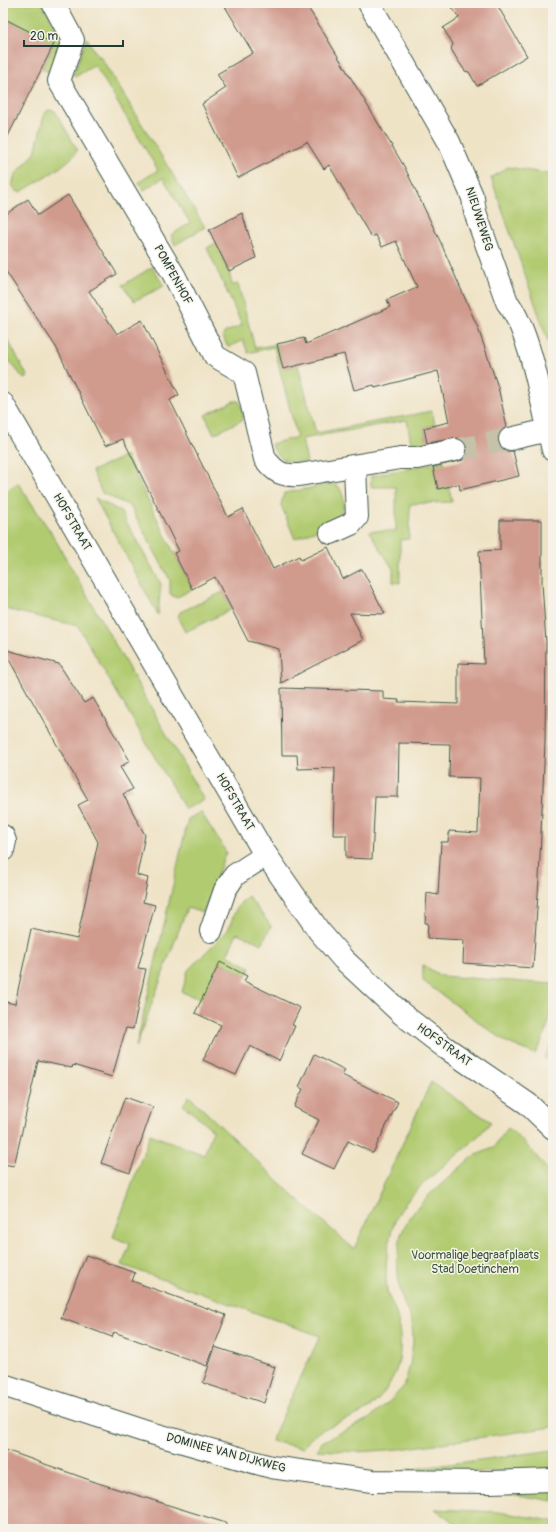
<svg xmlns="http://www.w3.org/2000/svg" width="556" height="1532" viewBox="0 0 556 1532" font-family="Pangolin,sans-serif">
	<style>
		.green { fill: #b1cb70; stroke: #688452 }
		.building { fill: #d09a8d }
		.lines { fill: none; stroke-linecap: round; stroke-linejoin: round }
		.minor-tunnel { stroke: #c5c2a9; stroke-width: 22; stroke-dasharray: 22 11; stroke-linecap: butt }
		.minor-casing { stroke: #3e564a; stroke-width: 24 }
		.tertiary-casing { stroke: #3e564a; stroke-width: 24 }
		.minor { stroke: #fff; stroke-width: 22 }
		.tertiary { stroke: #fff; stroke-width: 22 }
		.labels { text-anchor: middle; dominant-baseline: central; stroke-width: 3; stroke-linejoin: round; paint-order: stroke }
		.street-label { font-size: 12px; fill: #1f3d34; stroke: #f7f3e8 }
		.park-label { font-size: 12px; fill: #3c5940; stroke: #f7f3e8 }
	</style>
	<rect width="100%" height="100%" fill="#f7f3e8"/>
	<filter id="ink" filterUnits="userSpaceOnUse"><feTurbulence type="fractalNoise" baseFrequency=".025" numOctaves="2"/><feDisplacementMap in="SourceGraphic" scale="8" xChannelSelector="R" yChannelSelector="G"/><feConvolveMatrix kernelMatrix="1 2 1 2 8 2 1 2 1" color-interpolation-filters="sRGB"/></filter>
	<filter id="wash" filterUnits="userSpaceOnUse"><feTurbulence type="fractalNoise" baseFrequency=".012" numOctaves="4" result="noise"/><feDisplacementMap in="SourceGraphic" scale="16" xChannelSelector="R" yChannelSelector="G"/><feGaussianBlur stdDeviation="0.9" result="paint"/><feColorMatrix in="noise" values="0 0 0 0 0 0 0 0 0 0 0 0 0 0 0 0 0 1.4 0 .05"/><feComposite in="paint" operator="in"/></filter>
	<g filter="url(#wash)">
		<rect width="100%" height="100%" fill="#efe3c6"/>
		<path class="green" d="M 3,3 L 42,3 L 61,36 L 62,49 L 50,73 L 42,68 L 54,44 L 3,18 Z
			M 87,38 L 98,57 L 100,56 L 205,227 L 175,245 L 171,235 L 190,223 L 163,178 L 144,190 L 139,182 L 158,170 L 95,65 L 75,77 L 73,75 Z
			M 48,110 L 55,111 L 77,149 C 75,162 33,184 21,192 L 16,191 L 12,185 L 15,175 L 35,153 L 44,115 Z
			M 508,167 L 553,175 L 553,352 L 552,352 L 491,178 Z
			M 216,243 L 229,271 L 232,285 L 238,284 L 255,348 L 277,344 L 283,369 L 298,365 L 316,433 L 432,411 L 435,425 L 424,428 L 427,443 L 438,441 L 441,448 L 412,449 L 407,420 L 302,439 L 307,462 C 289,464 279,461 271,444 L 297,437 L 274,347 L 248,353 L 243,340 L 229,347 L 227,346 L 223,336 L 224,333 L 242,325 L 207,248 Z
			M 152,267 L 164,286 L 134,301 L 123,285 Z
			M 3,331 L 28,377 L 24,379 L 3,353 L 3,349 L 7,345 L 3,341 Z
			M 234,401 L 239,401 L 244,412 L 242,420 L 214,434 L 205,415 Z
			M 126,456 L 192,589 L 176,598 L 170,594 L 170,580 L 130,506 L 102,493 L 92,471 Z
			M 444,461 L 452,502 L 410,504 L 409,539 L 400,540 L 400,583 L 393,582 L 393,569 L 370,533 L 370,531 L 396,531 L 396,487 L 371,487 L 371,476 Z
			M 18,483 L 52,534 L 204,800 L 185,809 L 78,626 L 5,609 L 3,606 L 3,493 Z
			M 332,484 L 339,487 C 358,519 318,528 295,539 L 281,505 L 284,493 Z
			M 95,498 L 120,511 L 161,584 L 158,615 Z
			M 223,592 L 232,609 L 185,632 L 178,618 L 180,612 Z
			M 201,812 L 226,852 L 203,913 L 187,908 L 136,1047 L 188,819 Z
			M 248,896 L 271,926 L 262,944 L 237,933 L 227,955 L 250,967 L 247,976 L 220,962 L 202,1000 L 182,992 L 188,970 L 228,930 L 236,909 L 243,900 Z
			M 423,965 L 441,976 L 553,984 C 553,1011 549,1030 535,1054 L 506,1042 L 423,981 Z
			M 553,1041 L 553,1063 L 544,1058 Z
			M 431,1082 L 491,1122 C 465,1155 423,1175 400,1211 C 388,1230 384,1268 387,1290 C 388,1298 394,1305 396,1313 C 401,1331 403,1357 394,1375 C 387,1389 380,1401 366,1410 C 345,1423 317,1425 303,1448 L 271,1441 L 320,1336 L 122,1265 L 130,1244 L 113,1237 L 150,1134 L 204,1155 L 213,1130 L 183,1105 L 189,1096 L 298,1200 L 354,1249 Z
			M 508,1128 C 526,1143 540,1159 553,1178 L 553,1427 L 400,1449 L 358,1452 L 317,1450 L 322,1442 L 370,1418 L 390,1401 L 404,1386 L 410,1365 L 413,1342 L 412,1322 L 403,1301 L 399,1285 L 397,1261 L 401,1234 L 411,1215 L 429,1195 L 472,1157 L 493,1148 Z
			M 553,1450 L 553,1468 L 518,1471 L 405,1474 L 405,1470 Z
			M 553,1487 L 553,1501 L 504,1493 L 503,1490 Z
			M 435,1509 L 498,1512 L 553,1521 L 553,1529 L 463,1529 Z"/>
		<g id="blocks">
			<path class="building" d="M 223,3 L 305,3 L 319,25 L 404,166 L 440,241 L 478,328 L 498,387 L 507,427 L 502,430 L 498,435 L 498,442 L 501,447 L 506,451 L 513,451 L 519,476 L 460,490 L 459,484 L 438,489 L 433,467 L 463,460 L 467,454 L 467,448 L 464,441 L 458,438 L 427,443 L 424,428 L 449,422 L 438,371 L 375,388 L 374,385 L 354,390 L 344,354 L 283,369 L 277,344 L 304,338 L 306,344 L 390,307 L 387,300 L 417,287 L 396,241 L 382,247 L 376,235 L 371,237 L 329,165 L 324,169 L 307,142 L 238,178 L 202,104 L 226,88 L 217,74 L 253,53 Z
				M 449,3 L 496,3 L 527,56 L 477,86 L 469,72 L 465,71 L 457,59 L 451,49 L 453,44 L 443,28 L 459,18 Z
				M 3,18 L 54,44 L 3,146 Z
				M 68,195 L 117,274 L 89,291 L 117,334 L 142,320 L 179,395 L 170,400 L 228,517 L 243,509 L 273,569 L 299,556 L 301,560 L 328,547 L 343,579 L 362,569 L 385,614 L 350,613 L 363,640 L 281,683 L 279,649 L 248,641 L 215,577 L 192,589 L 174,553 L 179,551 L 123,439 L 105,446 L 56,347 L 3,267 L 3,216 L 28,199 L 38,215 Z
				M 242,213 L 256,258 L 229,271 L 209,230 Z
				M 500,520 L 542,520 L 542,583 L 546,643 L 545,742 L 539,879 L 533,968 L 463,963 L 464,940 L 427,938 L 428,923 L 425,923 L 427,893 L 438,895 L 441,842 L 448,842 L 449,831 L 478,833 L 480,778 L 449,777 L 450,744 L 399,743 L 398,797 L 375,797 L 372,859 L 346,858 L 346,835 L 333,835 L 335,768 L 298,769 L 297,755 L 282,755 L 281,688 L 383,691 L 383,699 L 399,700 L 398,702 L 458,704 L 458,663 L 484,664 L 479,551 L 500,550 Z
				M 3,649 L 59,664 L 84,703 L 93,698 L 130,761 L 120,767 L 133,789 L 123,794 L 145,835 L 137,875 L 148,878 L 143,902 L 155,905 L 138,968 L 146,969 L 133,1029 L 126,1028 L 112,1077 L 73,1065 L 72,1068 L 38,1061 L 14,1166 L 3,1164 L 3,1016 L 6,1002 L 15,1004 L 31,929 L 77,939 L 98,842 L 78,805 L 88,800 Z
				M 220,962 L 247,976 L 244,981 L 300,1008 L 292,1025 L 295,1026 L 279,1061 L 250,1046 L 236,1075 L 203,1060 L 221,1025 L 195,1013 Z
				M 314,1054 L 345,1070 L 342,1075 L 398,1102 L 373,1153 L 348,1141 L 334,1169 L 302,1154 L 319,1120 L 294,1107 L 303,1089 L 299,1087 Z
				M 125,1097 L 153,1107 L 130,1173 L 101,1163 Z
				M 86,1255 L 135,1273 L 132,1281 L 226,1315 L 207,1366 L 114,1332 L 112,1337 L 61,1318 Z
				M 215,1347 L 275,1367 L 264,1403 L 203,1383 Z
				M 3,1449 L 98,1483 L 226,1523 L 225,1529 L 3,1529 Z"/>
		</g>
	</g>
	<g filter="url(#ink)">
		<use href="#blocks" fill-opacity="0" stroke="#3e564a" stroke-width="1"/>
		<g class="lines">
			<path class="minor-tunnel" d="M 455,450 L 510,439"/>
			<g class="minor-casing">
				<path id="minor" d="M 53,3 L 73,40 L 59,81 L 174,275 L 215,356 L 244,373 L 265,459 C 276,473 282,476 299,475 L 400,458 L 417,458 L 455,450
					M 369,3 L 449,142 L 473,198 L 475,212 L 507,302 C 531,331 543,411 553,450
					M 510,439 L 548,430
					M 331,533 L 351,524 L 357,517 L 355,466
					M 3,836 L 5,841 L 3,850
					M 211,931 L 225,890 L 235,875 L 266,855"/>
			</g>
			<g class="tertiary-casing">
				<path id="tertiary" d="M 3,404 L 260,846 L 319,931 L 343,959 L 402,1014 L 446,1048 L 528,1104 L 553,1128
					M 3,1385 L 144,1431 L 271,1467 L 372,1481 L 490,1482 L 553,1480"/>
			</g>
			<use href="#minor" class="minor"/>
			<use href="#tertiary" class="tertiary"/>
		</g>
	</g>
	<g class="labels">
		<g class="street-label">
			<text transform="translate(479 219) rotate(72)">NIEUWEWEG</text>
			<text transform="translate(173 275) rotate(61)">POMPENHOF</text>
			<text transform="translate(72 522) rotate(60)">HOFSTRAAT</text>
			<text transform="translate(235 802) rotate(60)">HOFSTRAAT</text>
			<text transform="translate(444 1045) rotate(36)">HOFSTRAAT</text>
			<text transform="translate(226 1453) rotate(15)">DOMINEE VAN DIJKWEG</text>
		</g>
		<g class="park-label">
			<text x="475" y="1255">Voormalige begraafplaats<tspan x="475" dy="14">Stad Doetinchem</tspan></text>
		</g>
	</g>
	<rect width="556" height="1532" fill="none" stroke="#f7f3e8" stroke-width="16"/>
	<path d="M24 40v6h99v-6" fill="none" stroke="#1f3d34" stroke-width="2"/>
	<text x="30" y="40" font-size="12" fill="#1f3d34" stroke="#f7f3e8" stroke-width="3" paint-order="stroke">20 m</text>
</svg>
